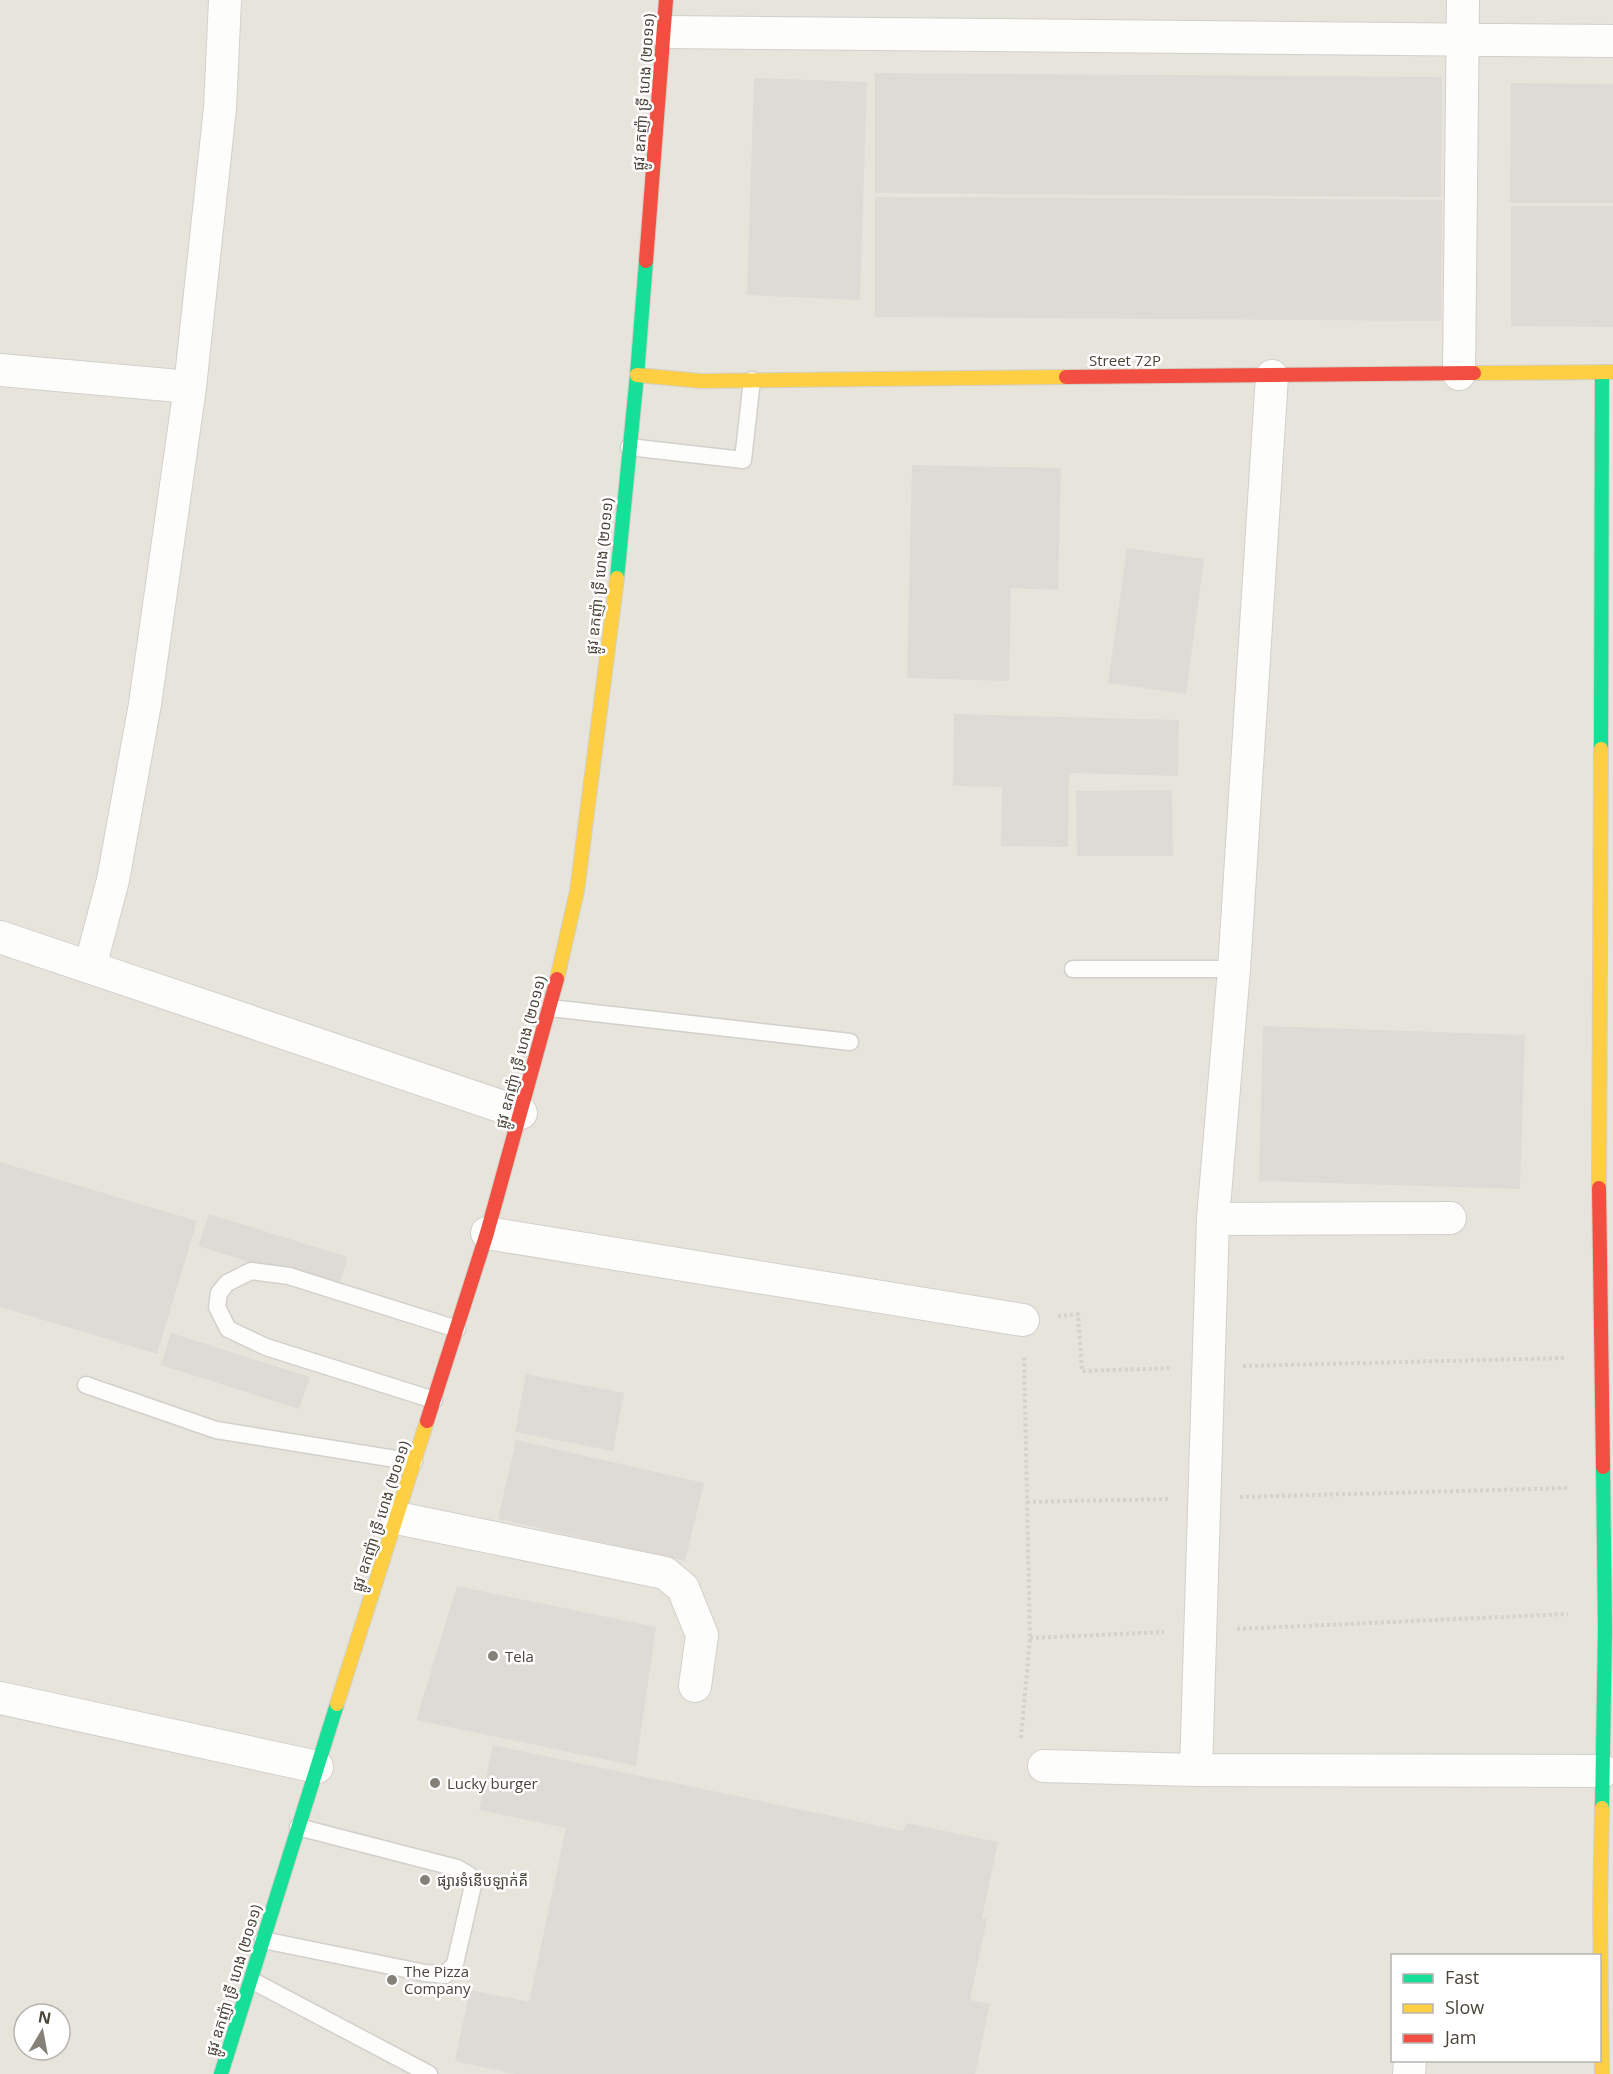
<svg xmlns="http://www.w3.org/2000/svg" width="1613" height="2074" viewBox="0 0 1613 2074" font-family="'Open Sans','Noto Sans Khmer',sans-serif">
	<style>
		.residential { fill: #e7e4dc; fill-rule: evenodd }
		.building { fill: #dedbd6 }
		.lines { fill: none; stroke-linecap: round; stroke-linejoin: round }
		.lane-casing { stroke: #d2d0cb; stroke-width: 19 }
		.street-casing { stroke: #d2d0cb; stroke-width: 34 }
		.fast-casing { stroke: #d3cfc5; stroke-width: 16 }
		.slow-casing { stroke: #d3cfc5; stroke-width: 16 }
		.jam-casing { stroke: #d3cfc5; stroke-width: 16 }
		.path { stroke: #d3d2cc; stroke-width: 4; stroke-dasharray: 3 3; stroke-linecap: butt }
		.lane { stroke: #fdfdfc; stroke-width: 16 }
		.street { stroke: #fdfdfc; stroke-width: 32 }
		.fast { stroke: #16e098; stroke-width: 14 }
		.slow { stroke: #ffcf43; stroke-width: 14 }
		.jam { stroke: #f24e42; stroke-width: 14 }
		.poi-dot { fill: #868178; stroke: #fff; stroke-width: 2 }
		.labels { text-anchor: middle; dominant-baseline: central; stroke-width: 5; stroke-linejoin: round; paint-order: stroke }
		.street-label { font-size: 15px; fill: #4b4439; stroke: #fff }
		.poi-label { font-size: 15px; fill: #4b4439; stroke: #fff; text-anchor: start }
	</style>
	<rect width="100%" height="100%" fill="#f4f2ee"/>
	<path class="residential" d="M 0,0 L 1613,0 L 1613,2074 L 0,2074 ZM 1392,1956 L 1600,1956 L 1600,2060 L 1392,2060 ZM 24,2014 L 60,2014 L 60,2050 L 24,2050 Z"/>
	<path class="building" d="M 875,73 L 1442,77 L 1441,197 L 875,193 Z
		M 754,78 L 867,82 L 860,300 L 747,295 Z
		M 1511,83 L 1613,84 L 1613,203 L 1510,203 Z
		M 875,197 L 1442,200 L 1441,321 L 875,317 Z
		M 1511,206 L 1613,206 L 1613,327 L 1511,326 Z
		M 912,465 L 1061,468 L 1058,590 L 1011,588 L 1009,681 L 907,678 Z
		M 1127,548 L 1204,559 L 1186,694 L 1108,683 Z
		M 954,714 L 1179,720 L 1178,776 L 1069,773 L 1068,847 L 1001,846 L 1002,787 L 953,786 Z
		M 1172,790 L 1173,856 L 1077,856 L 1076,791 Z
		M 1263,1026 L 1525,1035 L 1520,1189 L 1259,1181 Z
		M 0,1162 L 197,1221 L 157,1354 L 0,1307 Z
		M 209,1214 L 348,1257 L 337,1290 L 198,1246 Z
		M 171,1333 L 310,1377 L 299,1409 L 161,1365 Z
		M 526,1374 L 624,1393 L 613,1451 L 515,1432 Z
		M 516,1440 L 704,1483 L 685,1561 L 498,1519 Z
		M 457,1586 L 656,1627 L 636,1766 L 416,1720 Z
		M 493,1745 L 903,1831 L 906,1823 L 998,1842 L 982,1918 L 987,1919 L 970,2000 L 990,2004 L 975,2074 L 515,2074 L 455,2061 L 470,1990 L 529,2002 L 566,1828 L 479,1810 Z"/>
	<g class="lines">
		<g class="lane-casing">
			<path id="lane" d="M 629,447 L 743,460 L 752,380
				M 1073,969 L 1234,969
				M 550,1008 L 850,1042
				M 86,1385 L 216,1430 L 414,1462
				M 434,1400 L 266,1347 L 228,1329 L 217,1307 L 219,1293 L 227,1283 L 251,1271 L 289,1276 L 457,1329
				M 263,1940 L 425,1973 L 445,1975 L 455,1964 L 473,1885 L 469,1875 L 457,1868 L 298,1827
				M 251,1980 L 429,2074"/>
		</g>
		<g class="street-casing">
			<path id="street" d="M 665,32 L 1613,41
				M 0,370 L 190,387
				M 1459,374 L 1463,0
				M 0,937 L 521,1113
				M 90,967 L 113,880 L 145,704 L 190,387 L 220,108 L 225,0
				M 1213,1219 L 1450,1218
				M 487,1233 L 1023,1320
				M 397,1518 L 665,1573 L 683,1588 L 702,1635 L 695,1686
				M 0,1698 L 317,1767
				M 1044,1766 L 1196,1770 L 1603,1771
				M 1196,1770 L 1213,1219 L 1234,969 L 1272,376
				M 1409,2074 L 1410,2060"/>
		</g>
		<g class="fast-casing">
			<path id="fast" d="M 617,578 L 637,375 L 646,261
				M 1601,749 L 1602,372
				M 1602,1808 L 1605,1630 L 1603,1467
				M 221,2074 L 337,1704"/>
		</g>
		<g class="slow-casing">
			<path id="slow" d="M 1474,373 L 1613,372
				M 637,375 L 701,381 L 1066,377
				M 557,979 L 577,891 L 617,578
				M 1599,1188 L 1601,749
				M 337,1704 L 427,1421
				M 1602,1808 L 1600,1909 L 1602,2074"/>
		</g>
		<g class="jam-casing">
			<path id="jam" d="M 646,261 L 666,0
				M 1066,377 L 1474,373
				M 1599,1188 L 1603,1467
				M 427,1421 L 487,1233 L 557,979"/>
		</g>
		<path class="path" d="M 1058,1316 L 1078,1314 L 1082,1371 L 1173,1368
			M 1243,1366 L 1566,1358
			M 1240,1497 L 1568,1488
			M 1027,1502 L 1169,1499
			M 1237,1629 L 1568,1614
			M 1030,1638 L 1164,1632
			M 1021,1738 L 1030,1638 L 1024,1356"/>
		<use href="#lane" class="lane"/>
		<use href="#street" class="street"/>
		<use href="#fast" class="fast"/>
		<use href="#slow" class="slow"/>
		<use href="#jam" class="jam"/>
	</g>
	<g class="poi-dot">
		<circle cx="493" cy="1656" r="6"/>
		<circle cx="435" cy="1783" r="6"/>
		<circle cx="425" cy="1880" r="6"/>
		<circle cx="392" cy="1980" r="6"/>
	</g>
	<g class="labels">
		<g class="street-label">
			<text transform="translate(643 92) rotate(-86)">ផ្លូវ ឧកញ៉ា ទ្រី ហេង (២០១១)</text>
			<text x="1125" y="360">Street 72P</text>
			<text transform="translate(599 576) rotate(-84)">ផ្លូវ ឧកញ៉ា ទ្រី ហេង (២០១១)</text>
			<text transform="translate(520 1052) rotate(-75)">ផ្លូវ ឧកញ៉ា ទ្រី ហេង (២០១១)</text>
			<text transform="translate(380 1516) rotate(-72)">ផ្លូវ ឧកញ៉ា ទ្រី ហេង (២០១១)</text>
			<text transform="translate(233 1980) rotate(-73)">ផ្លូវ ឧកញ៉ា ទ្រី ហេង (២០១១)</text>
		</g>
		<g class="poi-label">
			<text x="505" y="1656">Tela</text>
			<text x="447" y="1783">Lucky burger</text>
			<text x="437" y="1880">ផ្សារទំនើបឡាក់គី</text>
			<text x="404" y="1971">The Pizza<tspan x="404" dy="17">Company</tspan></text>
		</g>
	</g>
	<rect x="1391" y="1954" width="210" height="108" fill="#ffffff" stroke="#b7b4b0" stroke-width="1.5"/>
	<rect x="1403" y="1974" width="30" height="9" fill="#16e098" stroke="#b7b4b0" stroke-width="1.5"/>
	<text x="1445" y="1984" font-size="18" fill="#4b4439">Fast</text>
	<rect x="1403" y="2004" width="30" height="9" fill="#ffcf43" stroke="#b7b4b0" stroke-width="1.5"/>
	<text x="1445" y="2014" font-size="18" fill="#4b4439">Slow</text>
	<rect x="1403" y="2034" width="30" height="9" fill="#f24e42" stroke="#b7b4b0" stroke-width="1.5"/>
	<text x="1445" y="2044" font-size="18" fill="#4b4439">Jam</text>
	<g transform="translate(42 2032) rotate(10)"><circle r="28" fill="#ffffff" stroke="#b7b4b0" stroke-width="1.5"/>
	<path d="M0-4.5L10 22L0 15L-10 22Z" fill="#868178"/>
	<text y="-9" font-size="16" font-weight="bold" text-anchor="middle" fill="#4b4439">N</text>
	</g>
</svg>
